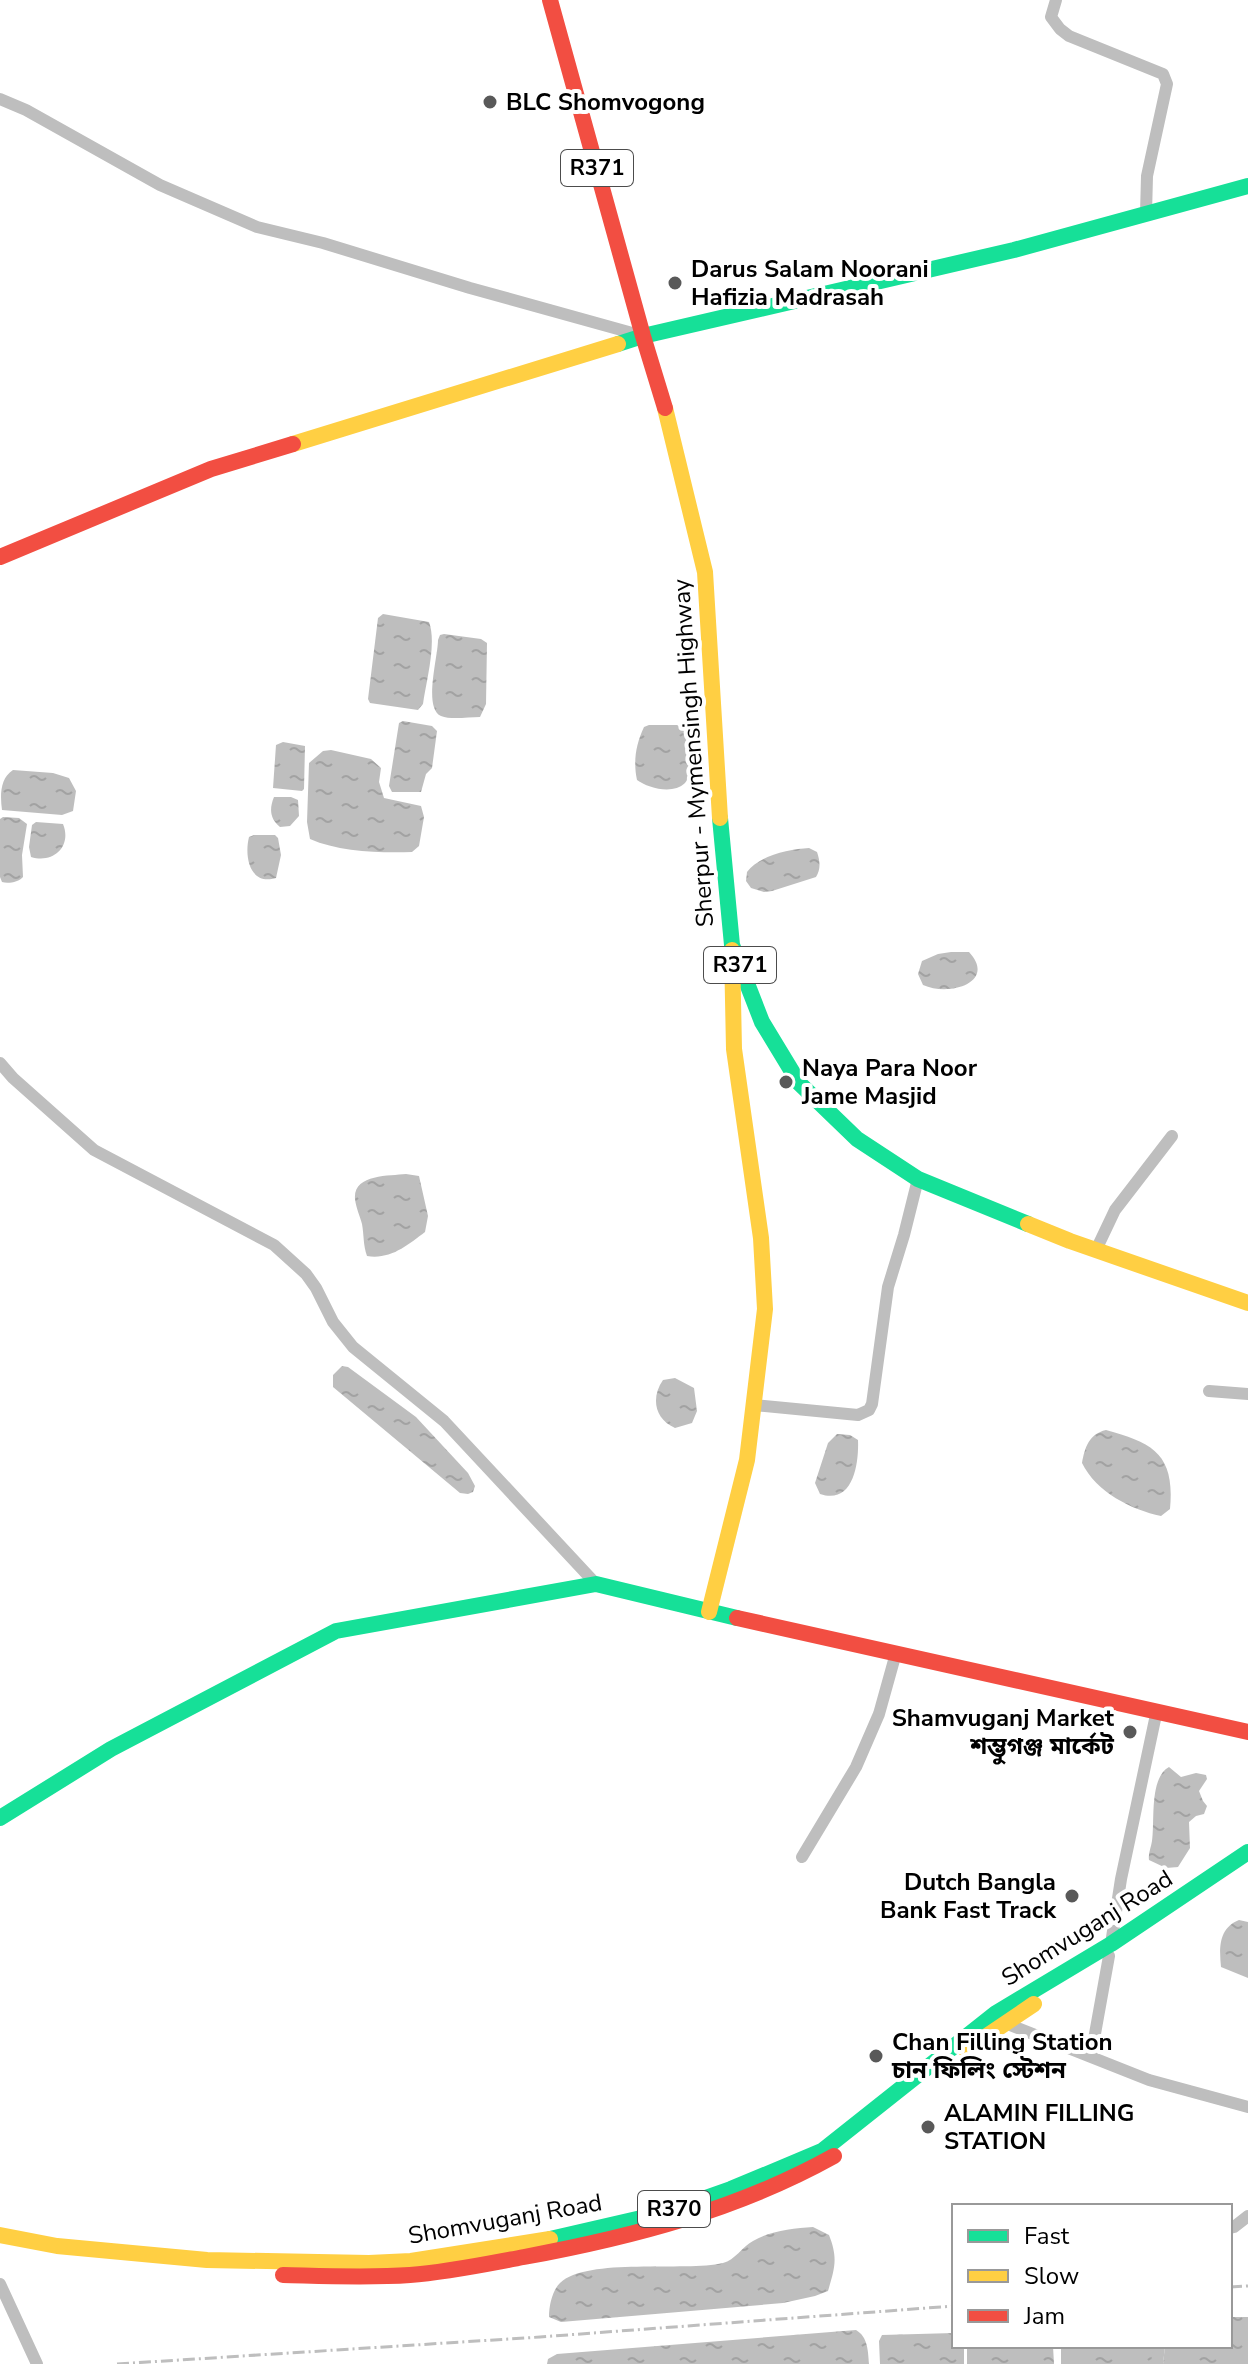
<svg xmlns="http://www.w3.org/2000/svg" width="1248" height="2364" viewBox="0 0 1248 2364" font-family="'Nunito Sans','Noto Sans Bengali',sans-serif">
	<style>
		.water { fill: url(#water-ripples) }
		.lines { fill: none; stroke-linecap: round; stroke-linejoin: round }
		.street { stroke: #bebebe; stroke-width: 12 }
		.fast { stroke: #16e098; stroke-width: 16 }
		.slow { stroke: #ffcf43; stroke-width: 16 }
		.jam { stroke: #f24e42; stroke-width: 16 }
		.rail { stroke: #bebebe; stroke-width: 3; stroke-dasharray: 12 4 2 4; stroke-linecap: butt }
		.poi-dot { fill: #595959; stroke: #fff; stroke-width: 3 }
		.labels { text-anchor: middle; dominant-baseline: central; stroke-width: 8; stroke-linejoin: round; paint-order: stroke }
		.shield { fill: #fff; stroke: #4c4c4c; stroke-width: 2 }
		.shield-label { font-size: 22px; font-weight: bold; fill: #000 }
		.poi-label { font-size: 24px; font-weight: bold; fill: #000; stroke: #fff; text-anchor: start }
		.street-label { font-size: 24px; fill: #000; stroke: #fff }
	</style>
	<defs>
		<pattern id="water-ripples" width="26" height="14" patternUnits="userSpaceOnUse" patternTransform="scale(2)"><rect width="26" height="14" fill="#bebebe"/><path d="M2 4q2-2 4 0t4 0M15 11q2-2 4 0t4 0" fill="none" stroke="#a2a2a2"/></pattern>
	</defs>
	<rect width="100%" height="100%" fill="#fff"/>
	<path class="water" d="M 383,614 L 429,622 C 437,643 426,682 423,704 L 418,710 L 370,703 L 368,699 L 378,618 Z
		M 444,634 L 481,639 L 487,643 L 486,704 L 480,717 C 468,717 451,720 441,716 C 423,708 438,657 438,640 L 440,635 Z
		M 403,721 L 432,726 L 437,731 L 432,768 L 426,774 L 421,792 L 392,792 L 389,786 L 399,723 Z
		M 649,725 L 677,725 C 679,726 685,731 686,734 C 692,745 693,774 685,783 C 673,795 648,788 637,780 C 633,761 636,744 644,727 Z
		M 283,742 L 305,746 L 304,789 L 302,791 L 273,788 L 276,745 Z
		M 331,750 L 371,759 L 381,768 L 379,782 L 384,798 L 421,806 L 424,817 L 419,846 L 412,852 C 381,853 339,852 310,839 L 307,822 L 309,763 L 323,751 Z
		M 13,770 L 53,773 L 69,778 L 76,791 L 73,811 L 62,815 L 2,810 C 0,796 0,778 13,770 Z
		M 274,797 L 291,797 L 298,800 L 299,816 L 290,826 L 280,827 C 270,819 269,809 274,797 Z
		M 3,817 L 19,818 L 27,824 L 22,855 L 23,877 C 19,882 8,884 2,882 L 0,877 L 0,819 Z
		M 36,822 L 63,824 C 72,846 54,864 31,857 L 29,847 L 32,825 Z
		M 254,835 L 275,835 L 278,838 L 281,855 L 276,878 C 250,886 244,857 249,837 Z
		M 809,848 L 817,852 C 820,861 821,869 816,877 L 772,891 L 764,892 L 751,888 L 746,881 L 747,872 C 760,855 790,849 809,848 Z
		M 951,952 L 969,952 C 997,982 950,997 923,985 L 918,974 L 922,961 L 938,954 Z
		M 406,1174 L 419,1176 L 428,1216 L 425,1232 C 408,1245 390,1260 367,1256 C 363,1245 364,1235 362,1224 C 360,1216 356,1208 355,1199 C 353,1174 389,1176 406,1174 Z
		M 342,1366 L 348,1367 L 416,1417 L 468,1473 L 475,1486 L 473,1492 L 468,1494 L 460,1493 L 333,1387 L 333,1375 Z
		M 675,1378 L 694,1388 L 697,1411 L 692,1423 L 675,1428 C 654,1419 651,1397 663,1380 Z
		M 1106,1430 C 1154,1443 1175,1455 1170,1509 L 1161,1516 C 1132,1510 1096,1492 1082,1463 C 1085,1447 1089,1434 1106,1430 Z
		M 837,1434 L 850,1435 L 858,1440 C 859,1464 853,1505 820,1494 L 815,1483 L 828,1443 Z
		M 1169,1767 L 1181,1777 L 1196,1773 L 1206,1775 L 1207,1779 L 1199,1791 L 1203,1801 L 1207,1806 L 1204,1814 L 1196,1816 L 1189,1822 L 1190,1848 L 1178,1867 L 1166,1868 L 1149,1860 C 1148,1853 1151,1848 1152,1841 C 1155,1821 1149,1778 1169,1767 Z
		M 1239,1920 L 1248,1922 L 1248,1978 L 1221,1967 C 1219,1947 1219,1928 1239,1920 Z
		M 813,2227 L 829,2235 C 838,2258 835,2267 828,2291 L 815,2296 L 783,2303 L 561,2322 L 549,2317 C 549,2306 552,2291 560,2283 C 587,2257 685,2272 723,2263 C 735,2260 742,2247 753,2241 C 770,2231 793,2228 813,2227 Z
		M 1230,2317 L 1248,2317 L 1248,2364 L 1163,2364 L 1165,2346 L 1230,2346 Z
		M 856,2330 C 868,2337 868,2351 869,2364 L 547,2364 L 548,2359 L 557,2354 Z
		M 954,2333 L 954,2346 L 964,2346 L 964,2364 L 880,2364 L 879,2341 L 882,2335 Z
		M 967,2346 L 1053,2346 L 1054,2364 L 967,2364 Z
		M 1061,2346 L 1154,2346 L 1153,2364 L 1061,2364 Z"/>
	<g class="lines">
		<path class="street" d="M 1056,0 L 1051,17 L 1060,29 L 1069,36 L 1163,74 L 1167,84 L 1147,176 L 1146,214
			M 0,99 L 26,110 L 160,185 L 257,227 L 323,243 L 470,288 L 643,336
			M 0,1063 L 13,1078 L 94,1150 L 274,1245 L 306,1274 L 316,1288 L 333,1322 L 353,1347 L 444,1421 L 596,1584
			M 1096,1250 L 1115,1210 L 1172,1136
			M 1209,1391 L 1248,1394
			M 754,1405 L 858,1415 L 869,1410 L 872,1404 L 888,1287 L 904,1235 L 918,1179
			M 802,1857 L 856,1767 L 879,1714 L 896,1653
			M 1111,1944 L 1121,1879 L 1157,1710
			M 1005,2023 L 1149,2080 L 1248,2107
			M 1091,2056 L 1109,1956
			M 1230,2228 L 1234,2227 L 1248,2216
			M 0,2284 L 37,2364
			M 1157,2364 L 1159,2346"/>
		<path class="fast" d="M 618,344 L 643,336 L 1014,250 L 1248,186
			M 720,818 L 732,945 L 762,1022 L 799,1083 L 857,1139 L 918,1179 L 1028,1224
			M 0,1818 L 111,1749 L 336,1631 L 596,1584 L 737,1618
			M 550,2239 L 663,2213 L 731,2189 L 822,2151 L 996,2013 L 1111,1944 L 1248,1852"/>
		<path class="slow" d="M 665,408 L 705,572 L 720,818
			M 293,444 L 618,344
			M 1028,1224 L 1070,1241 L 1248,1303
			M 709,1612 L 747,1460 L 765,1309 L 761,1238 L 734,1049 L 732,950
			M 966,2050 L 1034,2004
			M 0,2235 L 57,2246 L 207,2260 L 369,2263 L 411,2261 L 550,2239"/>
		<path class="jam" d="M 550,0 L 643,336 L 665,408
			M 0,557 L 211,469 L 293,444
			M 737,1618 L 1248,1732
			M 283,2275 C 325,2276 368,2278 410,2275 C 449,2272 486,2264 524,2257 C 632,2237 737,2210 834,2156"/>
		<path class="rail" d="M 1230,2287 L 1248,2286
			M 117,2364 L 540,2337 L 954,2306"/>
	</g>
	<g class="poi-dot">
		<circle cx="490" cy="102" r="8"/>
		<circle cx="675" cy="283" r="8"/>
		<circle cx="786" cy="1082" r="8"/>
		<circle cx="1130" cy="1732" r="8"/>
		<circle cx="1072" cy="1896" r="8"/>
		<circle cx="876" cy="2056" r="8"/>
		<circle cx="928" cy="2127" r="8"/>
	</g>
	<g class="labels">
		<g class="shield">
			<rect x="561" y="150" width="72" height="36" rx="6"/>
			<rect x="704" y="947" width="72" height="36" rx="6"/>
			<rect x="638" y="2191" width="72" height="36" rx="6"/>
		</g>
		<g class="shield-label">
			<text x="597" y="168">R371</text>
			<text x="740" y="965">R371</text>
			<text x="674" y="2209">R370</text>
		</g>
		<g class="poi-label">
			<text x="506" y="102">BLC Shomvogong</text>
			<text x="691" y="269">Darus Salam Noorani<tspan x="691" dy="28">Hafizia Madrasah</tspan></text>
			<text x="802" y="1068">Naya Para Noor<tspan x="802" dy="28">Jame Masjid</tspan></text>
			<text x="1114" y="1718" text-anchor="end">Shamvuganj Market<tspan x="1114" dy="28">শম্ভুগঞ্জ মার্কেট</tspan></text>
			<text x="1056" y="1882" text-anchor="end">Dutch Bangla<tspan x="1056" dy="28">Bank Fast Track</tspan></text>
			<text x="892" y="2042">Chan Filling Station<tspan x="892" dy="28">চান ফিলিং স্টেশন</tspan></text>
			<text x="944" y="2113">ALAMIN FILLING<tspan x="944" dy="28">STATION</tspan></text>
		</g>
		<g class="street-label">
			<text transform="translate(693 753) rotate(-94)">Sherpur - Mymensingh Highway</text>
			<text transform="translate(1087 1928) rotate(-32)">Shomvuganj Road</text>
			<text transform="translate(505 2219) rotate(-10)">Shomvuganj Road</text>
		</g>
	</g>
	<rect x="952" y="2204" width="280" height="144" fill="#ffffff" stroke="#999999" stroke-width="2"/>
	<rect x="968" y="2230" width="40" height="12" fill="#16e098" stroke="#999999" stroke-width="2"/>
	<text x="1024" y="2244" font-size="24" fill="#000000">Fast</text>
	<rect x="968" y="2270" width="40" height="12" fill="#ffcf43" stroke="#999999" stroke-width="2"/>
	<text x="1024" y="2284" font-size="24" fill="#000000">Slow</text>
	<rect x="968" y="2310" width="40" height="12" fill="#f24e42" stroke="#999999" stroke-width="2"/>
	<text x="1024" y="2324" font-size="24" fill="#000000">Jam</text>
</svg>
